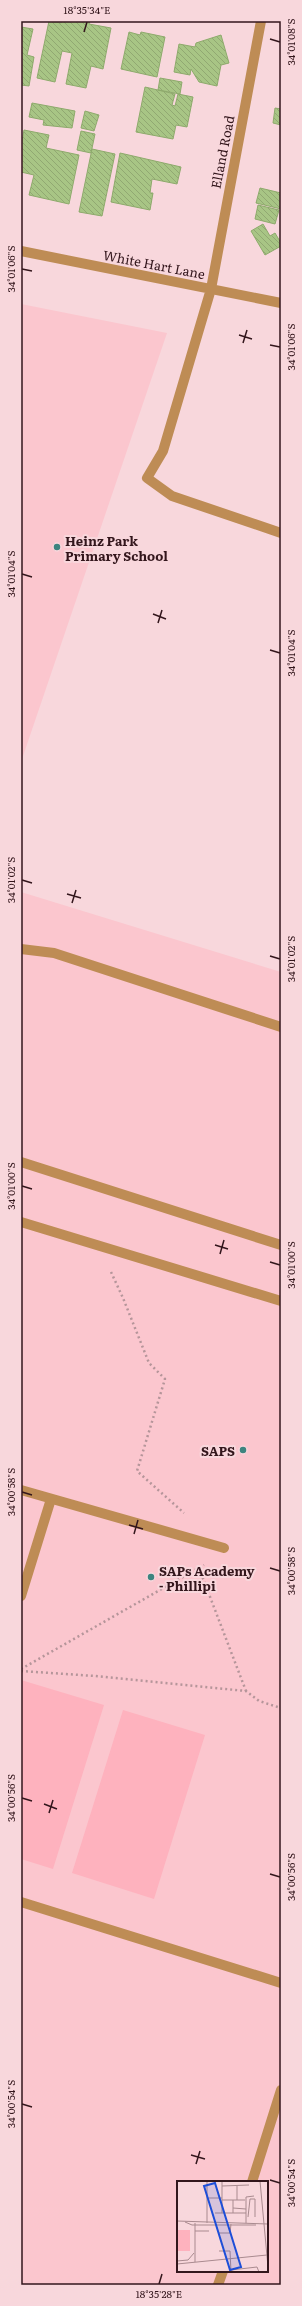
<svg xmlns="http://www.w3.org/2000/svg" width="302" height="2306" viewBox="0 0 302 2306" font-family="Literata,serif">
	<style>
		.built { fill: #fbc6ce; fill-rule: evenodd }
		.grass { fill: #feb2be }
		.building { fill: url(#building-back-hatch); stroke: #8eaa6c }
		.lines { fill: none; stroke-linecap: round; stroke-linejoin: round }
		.path { stroke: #b5959a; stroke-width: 2.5; stroke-dasharray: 2 3; stroke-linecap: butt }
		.minor { stroke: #be8c55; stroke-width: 10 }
		.ticks { fill: none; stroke: #33161c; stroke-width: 1.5 }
		.poi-dot { fill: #3d847f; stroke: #f8d7dc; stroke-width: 1.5 }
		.labels { text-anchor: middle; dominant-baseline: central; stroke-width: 4; stroke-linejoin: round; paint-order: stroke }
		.street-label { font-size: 13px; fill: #33161c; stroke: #f8d7dc }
		.poi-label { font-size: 13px; font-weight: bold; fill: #33161c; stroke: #f8d7dc; text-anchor: start }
		.inset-road { fill: none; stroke: #a98a8f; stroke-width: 1 }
		.view { fill: #1d4ed8; fill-opacity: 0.15; stroke: #1d4ed8; stroke-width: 2 }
		.inset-edge { fill: none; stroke: #33161c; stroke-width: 2 }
		.neatline { fill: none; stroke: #33161c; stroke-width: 1.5 }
		.ticks-label { font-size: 10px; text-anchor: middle; fill: #33161c }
	</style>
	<defs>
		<pattern id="building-back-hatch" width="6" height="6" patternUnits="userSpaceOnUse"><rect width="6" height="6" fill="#a8c585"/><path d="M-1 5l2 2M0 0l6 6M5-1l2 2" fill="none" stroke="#91a872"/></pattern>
	</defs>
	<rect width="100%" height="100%" fill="#f8d7dc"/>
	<path class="built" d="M 21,304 L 167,333 L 21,762 Z
		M 21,892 L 281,972 L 281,2285 L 21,2285 ZM 178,2182 L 267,2182 L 267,2271 L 178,2271 Z"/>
	<path class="grass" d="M 21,1680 L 104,1705 L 53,1869 L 21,1859 Z
		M 123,1710 L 205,1735 L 154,1899 L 72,1873 Z"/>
	<path class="building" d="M 49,21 L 61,23 L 61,21 L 90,21 L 89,24 L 111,28 L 103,69 L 91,66 L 86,88 L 66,84 L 72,53 L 62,51 L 55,82 L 37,78 Z
		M 21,27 L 33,29 L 27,55 L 34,57 L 29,86 L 21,85 Z
		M 129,32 L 140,35 L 141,32 L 165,37 L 157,77 L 121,69 Z
		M 221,35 L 229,63 L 221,65 L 217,86 L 199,82 L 191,69 L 190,75 L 174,72 L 179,44 L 195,47 L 196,43 Z
		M 160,78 L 182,82 L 180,94 L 158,90 Z
		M 145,87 L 175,94 L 172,105 L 175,106 L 178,94 L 193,97 L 187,127 L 176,125 L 173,139 L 136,132 Z
		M 32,103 L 75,111 L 72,128 L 43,125 L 44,120 L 29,117 Z
		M 275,108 L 281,109 L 281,125 L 273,123 Z
		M 85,111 L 99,115 L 94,131 L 81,128 Z
		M 24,130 L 49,135 L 46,148 L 79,155 L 69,204 L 29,195 L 34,175 L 21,172 L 21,146 Z
		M 81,131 L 95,134 L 91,153 L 77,150 Z
		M 92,149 L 115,154 L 102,216 L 79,212 Z
		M 120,153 L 181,167 L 177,184 L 152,179 L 150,193 L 153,193 L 150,210 L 111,202 Z
		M 260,188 L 281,193 L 281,209 L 256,203 Z
		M 258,205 L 279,210 L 275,224 L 255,219 Z
		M 263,224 L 270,236 L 275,233 L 281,243 L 281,246 L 265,255 L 251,231 Z"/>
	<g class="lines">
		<path class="path" d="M 111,1272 L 123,1298 L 149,1363 L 165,1379 L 137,1471 L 184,1513
			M 199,1568 L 246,1691
			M 21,1669 L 204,1565
			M 21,1671 L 95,1676 L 246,1691 L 259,1701 L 281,1708"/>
		<path class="minor" d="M 261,21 L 211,289 L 163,451 L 147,478 L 172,496 L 281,533
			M 21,251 L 281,303
			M 21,949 L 54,953 L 281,1027
			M 21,1162 L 281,1245
			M 21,1222 L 281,1301
			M 21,1490 L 224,1548
			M 21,1596 L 51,1499
			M 21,1902 L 281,1983
			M 252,2182 L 281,2090
			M 218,2285 L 223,2271"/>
	</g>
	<path class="ticks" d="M 84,32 L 87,22M 270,39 L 280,42M 22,269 L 32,271M 239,335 L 252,339M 243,343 L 247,330M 270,345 L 280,347M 22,574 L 32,577M 153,614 L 166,619M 158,623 L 162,610M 270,650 L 280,653M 22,880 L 32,883M 67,894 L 81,898M 72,903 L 76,890M 270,956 L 280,959M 22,1186 L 32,1189M 215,1245 L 228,1249M 220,1254 L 224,1240M 270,1262 L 280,1265M 22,1492 L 32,1495M 129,1525 L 143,1529M 134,1534 L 138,1520M 270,1568 L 280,1571M 22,1798 L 32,1801M 44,1804 L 57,1809M 49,1813 L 53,1800M 270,1874 L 280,1877M 22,2104 L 32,2107M 191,2155 L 205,2159M 196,2164 L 200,2151M 270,2180 L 280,2183M 159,2284 L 162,2274"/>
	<g class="poi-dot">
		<circle cx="57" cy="547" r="4"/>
		<circle cx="243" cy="1450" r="4"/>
		<circle cx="151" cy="1577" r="4"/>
	</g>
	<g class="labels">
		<g class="street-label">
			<text transform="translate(222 152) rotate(-79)">Elland Road</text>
			<text transform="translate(154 264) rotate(11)">White Hart Lane</text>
		</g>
		<g class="poi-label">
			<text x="65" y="540">Heinz Park<tspan x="65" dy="15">Primary School</tspan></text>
			<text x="235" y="1450" text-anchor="end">SAPS</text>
			<text x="159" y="1570">SAPs Academy<tspan x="159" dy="15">- Phillipi</tspan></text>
		</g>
	</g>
	<g transform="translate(177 2181)">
		<rect width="91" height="91" fill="#f8d7dc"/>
		<path d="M 0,49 L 13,49 L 13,70 L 0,70 Z" fill="#feb2be"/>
		<path class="inset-road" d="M 83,0 L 91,86M 45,5 L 72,4M 60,5 L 60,19M 30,17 L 30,0M 45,19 L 68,19M 56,19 L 56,32M 56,27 L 69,28M 38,32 L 69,32M 45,32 L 45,0M 71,36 L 73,18 L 78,18 L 78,36M 0,40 L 91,43M 8,41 L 15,44 L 79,44M 30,42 L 30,17 L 45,17M 69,42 L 69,16 L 77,15M 18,50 L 32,50M 41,52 L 53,52 L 54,43M 42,70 L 53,70 L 54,91M 0,80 L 11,79 L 17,72M 18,81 L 18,42M 0,83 L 90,74M 54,89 L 80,86 L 82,91M 29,91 L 45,91"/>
		<path class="view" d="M 38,2 L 64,86 L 53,89 L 27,5 Z"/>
		<rect width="91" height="91" class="inset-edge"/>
	</g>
	<rect width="302" height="2306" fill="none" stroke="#f8d7dc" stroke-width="44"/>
	<rect x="22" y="22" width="258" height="2262" class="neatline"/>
	<g class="ticks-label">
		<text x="87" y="14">18°35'34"E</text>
		<text transform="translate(291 42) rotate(-90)" y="4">34°01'08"S</text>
		<text transform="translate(11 269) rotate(-90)" y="4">34°01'06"S</text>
		<text transform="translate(291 347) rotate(-90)" y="4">34°01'06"S</text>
		<text transform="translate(11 574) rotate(-90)" y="4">34°01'04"S</text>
		<text transform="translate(291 653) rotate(-90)" y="4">34°01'04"S</text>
		<text transform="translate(11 880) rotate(-90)" y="4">34°01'02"S</text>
		<text transform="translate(291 959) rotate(-90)" y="4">34°01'02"S</text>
		<text transform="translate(11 1186) rotate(-90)" y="4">34°01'00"S</text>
		<text transform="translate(291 1265) rotate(-90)" y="4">34°01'00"S</text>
		<text transform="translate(11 1492) rotate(-90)" y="4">34°00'58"S</text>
		<text transform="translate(291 1571) rotate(-90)" y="4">34°00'58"S</text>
		<text transform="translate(11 1798) rotate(-90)" y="4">34°00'56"S</text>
		<text transform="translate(291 1877) rotate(-90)" y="4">34°00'56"S</text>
		<text transform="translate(11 2104) rotate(-90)" y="4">34°00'54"S</text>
		<text transform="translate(291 2183) rotate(-90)" y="4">34°00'54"S</text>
		<text x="159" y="2298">18°35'28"E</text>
	</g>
</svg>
